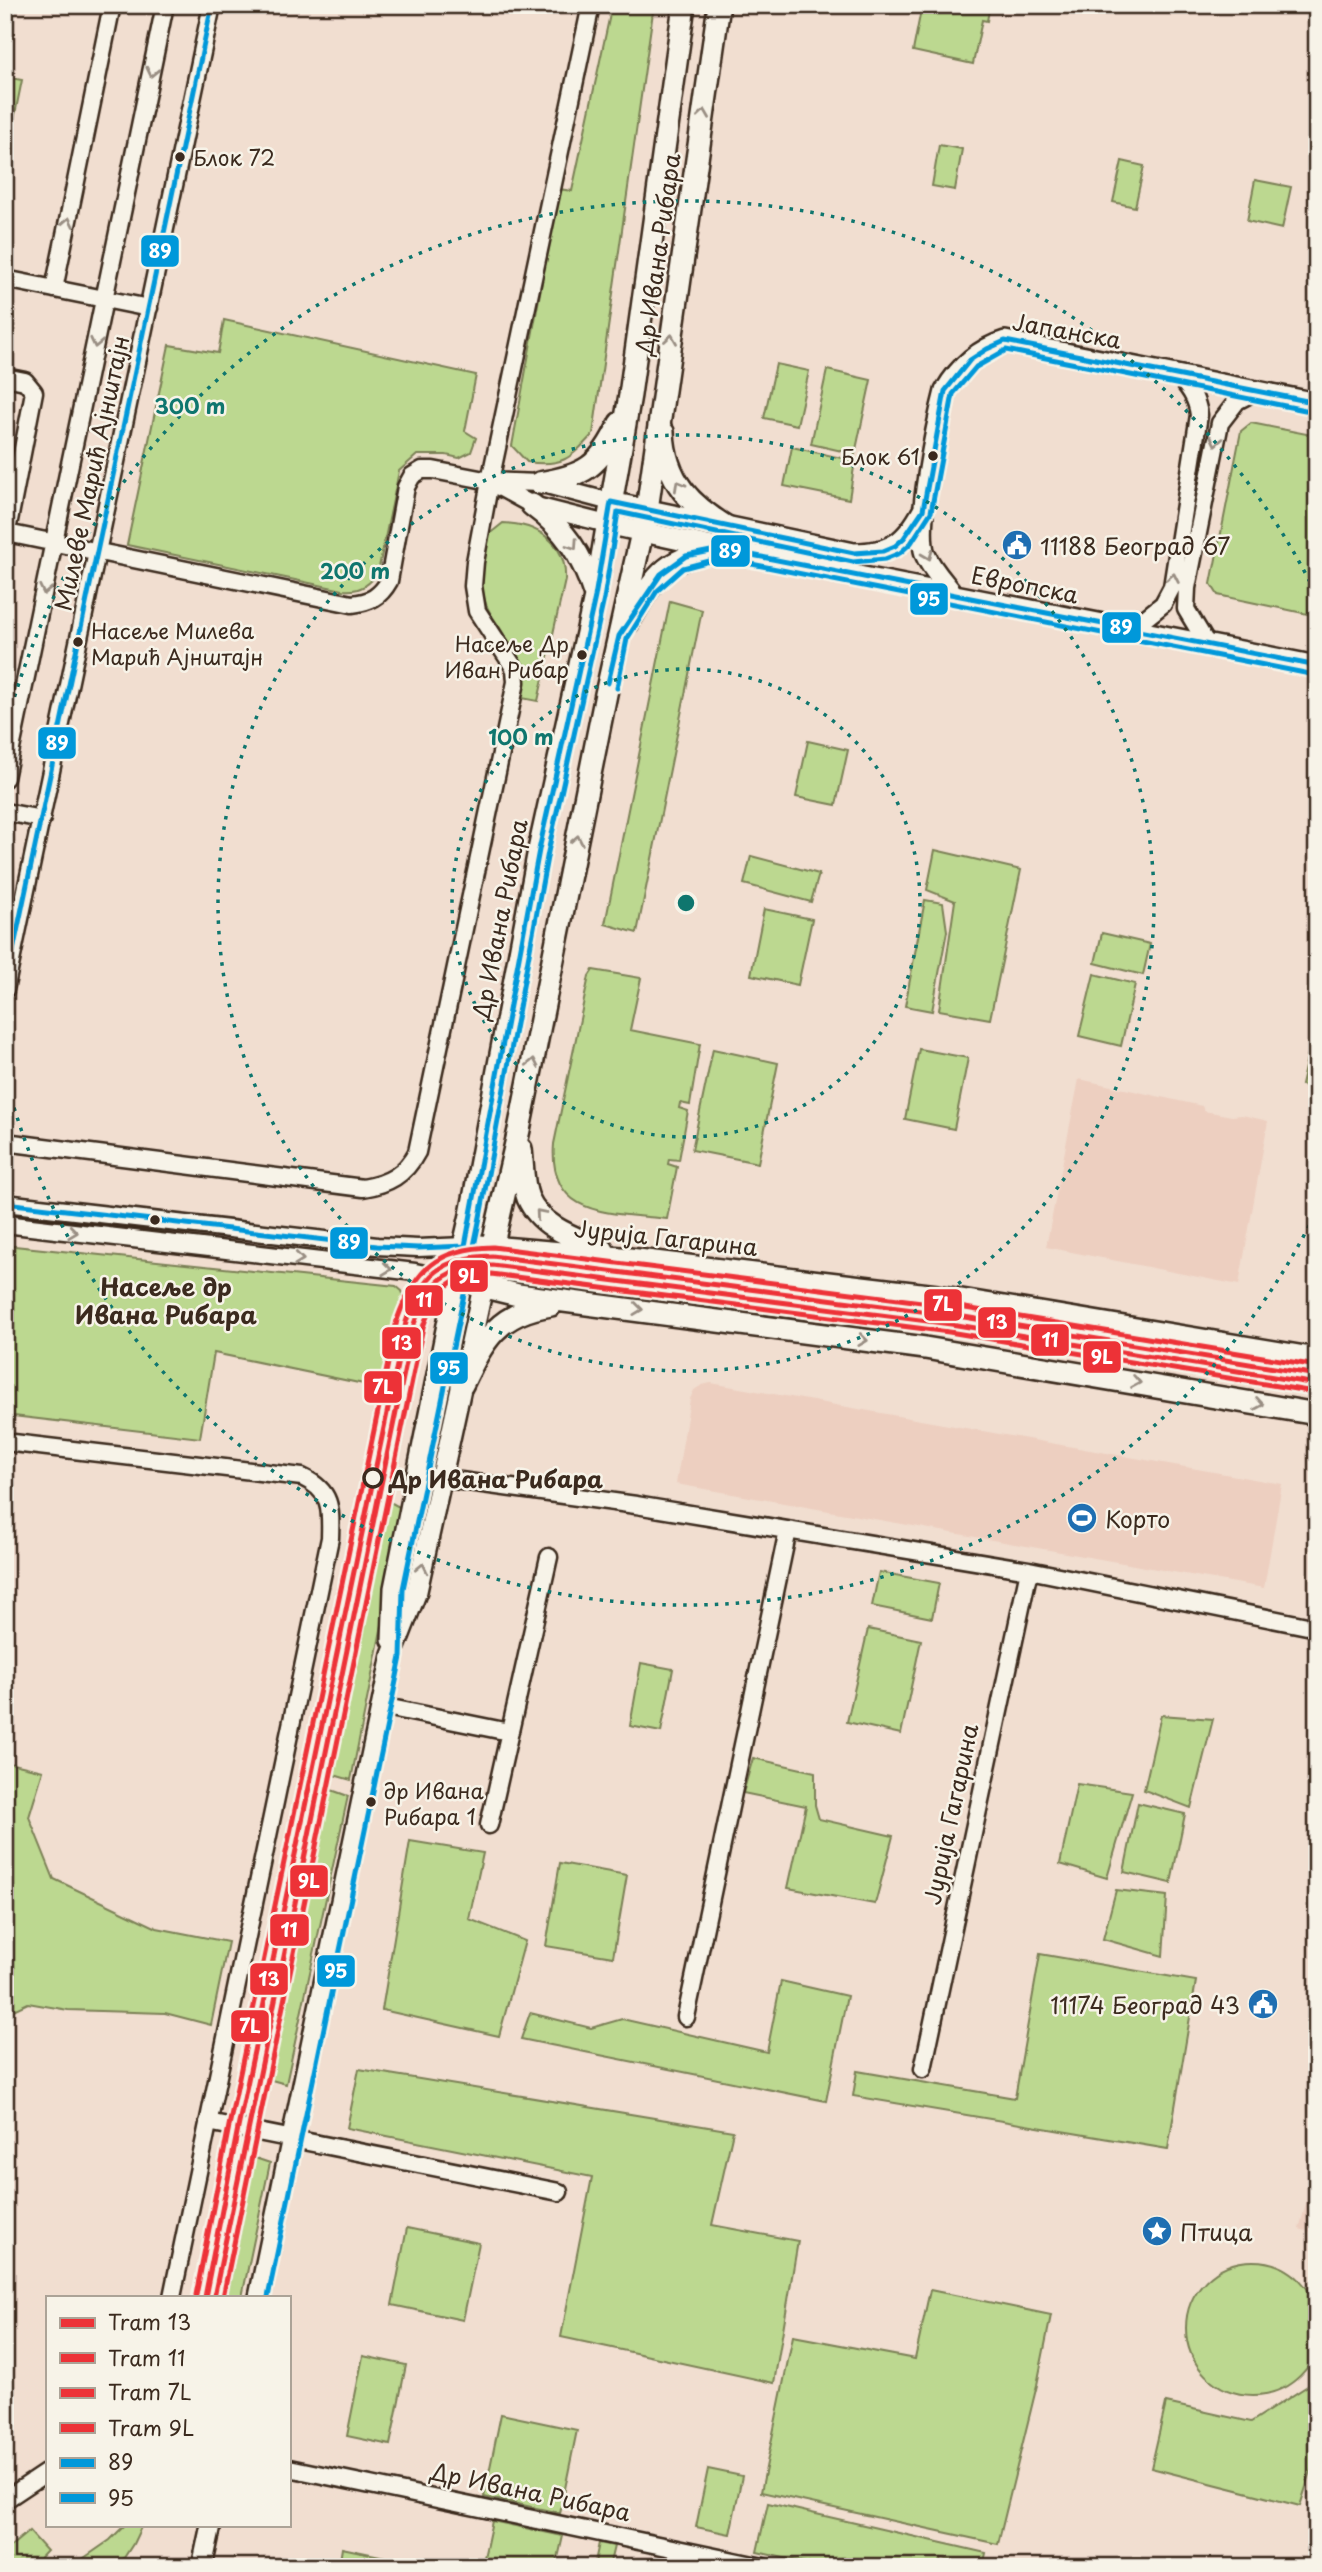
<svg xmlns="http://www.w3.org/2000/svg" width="1322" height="2572" viewBox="0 0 1322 2572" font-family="'Playpen Sans',sans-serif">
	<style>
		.built { fill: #edcfc0 }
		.green { fill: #bcd890; stroke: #7c8157; stroke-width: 2 }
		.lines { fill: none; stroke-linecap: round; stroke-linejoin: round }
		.minor-casing { stroke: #3b2a1e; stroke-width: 21 }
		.tertiary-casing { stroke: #3b2a1e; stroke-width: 24 }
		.secondary-casing { stroke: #3b2a1e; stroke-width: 26 }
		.minor { stroke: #f7f3e8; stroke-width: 16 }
		.tertiary { stroke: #f7f3e8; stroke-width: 19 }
		.secondary { stroke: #f7f3e8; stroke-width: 21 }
		.bus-1-casing { stroke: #f7f3e8; stroke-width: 10 }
		.bus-2-casing { stroke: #f7f3e8; stroke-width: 10 }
		.bus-1 { stroke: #0098da; stroke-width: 5 }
		.bus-2 { stroke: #0098da; stroke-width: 5 }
		.tram-1-casing { stroke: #f7f3e8; stroke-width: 10 }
		.tram-2-casing { stroke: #f7f3e8; stroke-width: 10 }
		.tram-3-casing { stroke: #f7f3e8; stroke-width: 10 }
		.tram-4-casing { stroke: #f7f3e8; stroke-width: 10 }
		.tram-1 { stroke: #ed3237; stroke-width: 5 }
		.tram-2 { stroke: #ed3237; stroke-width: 5 }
		.tram-3 { stroke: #ed3237; stroke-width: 5 }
		.tram-4 { stroke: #ed3237; stroke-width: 5 }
		.oneway { stroke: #998e83 }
		.ring { fill: none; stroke: #0f766e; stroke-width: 3.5; stroke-dasharray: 3.5 7 }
		.bus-dot { fill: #3b2a1e; stroke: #f7f3e8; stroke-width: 2.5 }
		.stop-dot { fill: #f7f3e8; stroke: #3b2a1e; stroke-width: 3.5 }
		.labels { text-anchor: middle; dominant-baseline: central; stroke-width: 5; stroke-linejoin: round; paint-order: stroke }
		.bus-label { font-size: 21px; fill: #3b2a1e; stroke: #f7f3e8; text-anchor: start }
		.street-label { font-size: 23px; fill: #3b2a1e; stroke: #f7f3e8 }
		.poi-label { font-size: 23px; fill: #3b2a1e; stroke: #f7f3e8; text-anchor: start }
		.stop-label { font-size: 23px; font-weight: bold; fill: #3b2a1e; stroke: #f7f3e8; text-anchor: start }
		.neighbourhood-label { font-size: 24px; font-weight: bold; fill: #3b2a1e; stroke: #f7f3e8 }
		.centre { fill: #0f766e; stroke: #f7f3e8; stroke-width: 3.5 }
		.ring-label { font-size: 21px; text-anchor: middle; font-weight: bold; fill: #0f766e; stroke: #f7f3e8; stroke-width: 5; stroke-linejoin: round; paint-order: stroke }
		.line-badge { stroke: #f7f3e8; stroke-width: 2.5 }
		.badge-label { font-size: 19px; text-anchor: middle; font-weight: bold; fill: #fff }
	</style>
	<rect width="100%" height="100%" fill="#f1ded0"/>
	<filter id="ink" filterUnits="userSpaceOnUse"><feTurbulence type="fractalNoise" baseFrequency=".0143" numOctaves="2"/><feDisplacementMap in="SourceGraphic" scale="14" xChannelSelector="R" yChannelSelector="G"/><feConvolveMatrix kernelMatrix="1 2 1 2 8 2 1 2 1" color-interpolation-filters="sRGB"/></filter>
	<g filter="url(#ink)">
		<path class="built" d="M 1079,1079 L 1202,1106 L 1204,1111 L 1232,1116 L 1242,1115 L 1268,1121 L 1239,1285 L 1046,1247 Z
			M 711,1383 L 1282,1484 L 1264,1588 L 676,1484 L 690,1399 L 694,1390 L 702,1385 Z
			M 1317,2164 L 1317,2234 L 1299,2229 Z"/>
		<path class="green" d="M 612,5 L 654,5 L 593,434 C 570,459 562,467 527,462 L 512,446 L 559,189 L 572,191 Z
			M 922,5 L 990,5 L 987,21 L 982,20 L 973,64 L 913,51 Z
			M 5,77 L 22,80 L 11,134 L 5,133 Z
			M 939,145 L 962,149 L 955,190 L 932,186 Z
			M 1122,161 L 1144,166 L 1135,207 L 1113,202 Z
			M 1255,180 L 1291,187 L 1282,229 L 1247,221 Z
			M 224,320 L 476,375 L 465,431 L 476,438 L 471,452 L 459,458 L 446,455 L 417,455 L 399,471 L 378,572 C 370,585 358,592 343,590 L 127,545 L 169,345 L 218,353 Z
			M 776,364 L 809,371 L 797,425 L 764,418 Z
			M 827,370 L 871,380 L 855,454 L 811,444 Z
			M 1251,423 L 1317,436 L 1317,616 L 1218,595 L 1211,584 L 1241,431 Z
			M 792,447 L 855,461 L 849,499 L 784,486 Z
			M 503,523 C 537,524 567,542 565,580 L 538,701 L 522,698 C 524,667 516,654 500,628 C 495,620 489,613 486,604 C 478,581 483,559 488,535 Z
			M 670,601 L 702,610 L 637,933 L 605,924 Z
			M 808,741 L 848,750 L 836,805 L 796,797 Z
			M 935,850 L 1021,870 L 990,1019 L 939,1010 L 955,901 L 927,890 Z
			M 751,856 L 819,874 L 811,902 L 744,884 Z
			M 925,900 L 943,903 L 947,931 L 932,1011 L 905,1006 Z
			M 764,909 L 812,919 L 798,985 L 751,975 Z
			M 1102,933 L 1150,944 L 1143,975 L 1095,963 Z
			M 593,970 L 641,978 L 630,1030 L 700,1044 L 690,1105 L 680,1103 L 679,1108 L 688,1111 L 679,1160 L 669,1159 L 668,1164 L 677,1167 L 667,1219 C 613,1212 548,1220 554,1144 L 589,976 Z
			M 1094,974 L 1135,984 L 1121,1046 L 1079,1036 Z
			M 1316,1018 L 1317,1018 L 1317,1089 L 1301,1085 Z
			M 713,1049 L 778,1063 L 758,1163 L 692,1150 Z
			M 919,1049 L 968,1058 L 954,1129 L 905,1119 Z
			M 5,1245 L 396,1286 L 402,1291 L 404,1297 L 383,1388 L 214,1353 L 200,1438 L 5,1415 Z
			M 388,1501 L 405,1510 L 351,1780 L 327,1773 Z
			M 879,1572 L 939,1583 L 932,1618 L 872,1606 Z
			M 868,1629 L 921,1640 L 901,1734 L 847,1722 Z
			M 641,1663 L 673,1669 L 661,1732 L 630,1726 Z
			M 1161,1715 L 1213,1719 L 1191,1808 L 1144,1790 Z
			M 753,1758 L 815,1772 L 815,1805 L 819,1819 L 893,1836 L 875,1904 L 788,1888 L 806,1806 L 743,1793 Z
			M 5,1762 L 43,1771 L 29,1817 L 54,1879 L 157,1928 L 228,1942 L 211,2025 L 165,2013 L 68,2010 L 28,2003 L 5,2014 Z
			M 1077,1784 L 1132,1792 L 1107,1878 L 1060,1864 Z
			M 323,1787 L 348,1796 L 286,2084 L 264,2078 Z
			M 1138,1803 L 1185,1814 L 1171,1883 L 1124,1872 Z
			M 410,1841 L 483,1853 L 469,1919 L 525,1941 L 499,2036 L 382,2010 Z
			M 560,1863 L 627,1875 L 613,1957 L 546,1946 Z
			M 1116,1890 L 1167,1896 L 1163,1956 L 1103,1939 Z
			M 1040,1954 L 1196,1981 L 1168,2149 L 853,2096 L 857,2071 L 1015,2098 Z
			M 781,1981 L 847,1996 L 826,2101 L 521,2039 L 530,2013 L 591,2028 L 622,2019 L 767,2052 Z
			M 359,2069 L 733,2131 L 712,2225 L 798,2241 L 774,2383 L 561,2337 L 592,2177 L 347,2128 Z
			M 255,2158 L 270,2163 L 242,2297 L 227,2297 Z
			M 407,2228 L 479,2243 L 463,2320 L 392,2305 Z
			M1186 2328a67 67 0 1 1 134 0a67 67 0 1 1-134 0Z
			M 930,2290 L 1051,2315 L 1037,2385 L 998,2544 L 761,2492 L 793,2336 L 915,2359 Z
			M 363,2356 L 406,2365 L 390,2445 L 347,2436 Z
			M 1317,2380 L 1317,2452 L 1300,2506 L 1151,2468 L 1166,2403 L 1251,2422 Z
			M 501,2414 L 577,2430 L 560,2513 L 484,2497 Z
			M 708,2469 L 742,2476 L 730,2534 L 696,2527 Z
			M 768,2503 L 986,2553 L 983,2567 L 941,2558 L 939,2567 L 824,2567 L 757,2552 Z
			M 492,2521 L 563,2536 L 556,2567 L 482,2567 Z
			M 125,2525 L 142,2525 L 133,2544 L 118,2567 L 71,2567 L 110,2540 Z
			M 29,2531 L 47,2551 L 32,2567 L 5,2567 L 5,2551 Z
			M 599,2543 L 614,2546 L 609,2567 L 594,2567 Z
			M 342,2548 L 414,2563 L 414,2567 L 339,2567 Z"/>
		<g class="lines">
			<g class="minor-casing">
				<path id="minor" d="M 5,279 L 149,308
					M 54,289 L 112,5
					M 5,377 L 25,381 L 34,392 L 5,541
					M 492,483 L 532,505 L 607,524
					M 7,533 L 352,604 C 370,602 380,597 389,581 L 406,487 L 412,476 L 422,470 L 433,470 L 490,481 L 539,483 L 611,502
					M 1132,629 L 1163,604 L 1172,587 L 1199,415 C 1197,398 1189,386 1176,375
					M 1207,644 L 1186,609 L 1187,588 L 1220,423 L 1237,401 L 1256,391
					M 5,778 L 165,5
					M 5,812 L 42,819
					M 5,990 L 212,5
					M 5,1142 L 363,1188 C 388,1184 405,1175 417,1152 L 516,682 L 515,669 L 477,611 L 473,586 L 475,562 L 490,481 L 591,5
					M 5,1203 L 377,1246 L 418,1248 L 465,1246
					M 5,1224 L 415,1272 L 456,1280
					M 5,1442 L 302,1477 C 332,1491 331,1508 330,1538 L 172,2297
					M 417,1475 L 636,1505 L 1029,1570 L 1317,1628
					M 381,1706 L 509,1732
					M 489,1825 L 549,1557
					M 686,2017 L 788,1530
					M 923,2069 L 1029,1570
					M 208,2122 L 559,2192
					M 289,2468 L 763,2567
					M 5,2500 L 47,2472"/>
			</g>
			<g class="tertiary-casing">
				<path id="tertiary" d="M 611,502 L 854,553 C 891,553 905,543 923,510
					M 607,524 L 721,549 L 1317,666
					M 953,594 C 944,582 931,569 925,554 C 915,526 937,422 945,391 C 959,367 979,349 1005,341 L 1317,403
					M 392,1640 L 394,1588 L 456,1280
					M 259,2297 L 392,1655 L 417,1591 L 483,1287
					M 202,2567 L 211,2525"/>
			</g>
			<g class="secondary-casing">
				<path id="secondary" d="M 684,5 L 630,395 L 595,597 L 539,850 L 471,1215 L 456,1280 L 518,1295 L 925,1348 L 1317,1414
					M 663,432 C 665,481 691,506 730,529
					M 539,483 C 584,476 600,467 620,423
					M 532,505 C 565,529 582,555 594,593
					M 628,623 C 658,573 662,560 721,549
					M 521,1149 C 523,1165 522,1183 528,1198 C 541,1228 576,1238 603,1250
					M 480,1246 L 621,1258 L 937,1296 L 1317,1359
					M 483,1287 L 519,1130 L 606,694 L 647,510 L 719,5
					M 462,1385 C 484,1340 497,1313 551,1305"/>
			</g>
			<use href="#minor" class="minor"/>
			<use href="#tertiary" class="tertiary"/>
			<use href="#secondary" class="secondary"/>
			<g class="bus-1-casing">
				<path id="bus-1" d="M 608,683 L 619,636 L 661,574 L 686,556 L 721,549 L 1317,666
					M 5,989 L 212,5
					M 5,1203 L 377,1246 L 418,1248 L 465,1246 L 539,850 L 595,597 L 611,502 L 854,553 L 883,551 L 895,546 L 904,538 L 923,510 L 945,391 L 970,360 L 987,349 L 1005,341 L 1317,403"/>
			</g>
			<g class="bus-2-casing">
				<path id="bus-2" d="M 617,688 L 627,639 L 657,591 L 683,568 L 721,558 L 1315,675
					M 268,2297 L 401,1657 L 403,1589 L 480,1217 L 548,852 L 604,599 L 618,512 L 853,562 L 885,559 L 900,553 L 911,543 L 931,512 L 953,394 L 976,367 L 1006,350 L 1315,412"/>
			</g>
			<use href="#bus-1" class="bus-1"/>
			<use href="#bus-2" class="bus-2"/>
			<g class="tram-1-casing">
				<path id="tram-1" d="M 205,2297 L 238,2128 L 406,1322 C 422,1275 441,1257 492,1256 L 952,1315 L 1317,1375"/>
			</g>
			<g class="tram-2-casing">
				<path id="tram-2" d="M 214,2297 L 414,1324 C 429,1282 445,1266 492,1265 L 951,1324 L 1316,1384"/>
			</g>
			<g class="tram-3-casing">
				<path id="tram-3" d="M 196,2295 L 229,2126 L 397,1320 C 415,1269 438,1248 493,1247 L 953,1306 L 1317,1366"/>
			</g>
			<g class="tram-4-casing">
				<path id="tram-4" d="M 223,2297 L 423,1327 C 436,1289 449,1274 491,1274 L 949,1332 L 1314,1392"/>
			</g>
			<use href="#tram-1" class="tram-1"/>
			<use href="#tram-2" class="tram-2"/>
			<use href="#tram-3" class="tram-3"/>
			<use href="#tram-4" class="tram-4"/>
		</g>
		<defs><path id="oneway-chevron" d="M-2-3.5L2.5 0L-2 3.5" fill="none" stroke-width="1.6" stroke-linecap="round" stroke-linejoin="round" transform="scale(1.75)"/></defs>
		<g class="oneway">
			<use href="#oneway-chevron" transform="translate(152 72) rotate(102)"/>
			<use href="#oneway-chevron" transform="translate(704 114) rotate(-82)"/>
			<use href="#oneway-chevron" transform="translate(68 222) rotate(-79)"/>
			<use href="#oneway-chevron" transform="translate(671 339) rotate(-82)"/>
			<use href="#oneway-chevron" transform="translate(96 343) rotate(102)"/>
			<use href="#oneway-chevron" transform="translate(1216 441) rotate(101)"/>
			<use href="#oneway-chevron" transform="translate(679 485) rotate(-119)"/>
			<use href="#oneway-chevron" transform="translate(573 545) rotate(56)"/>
			<use href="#oneway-chevron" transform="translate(928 555) rotate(68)"/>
			<use href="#oneway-chevron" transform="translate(1173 578) rotate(-79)"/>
			<use href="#oneway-chevron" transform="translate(45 590) rotate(102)"/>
			<use href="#oneway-chevron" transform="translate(577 840) rotate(-79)"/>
			<use href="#oneway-chevron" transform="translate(533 1063) rotate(-79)"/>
			<use href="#oneway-chevron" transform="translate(540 1214) rotate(-131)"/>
			<use href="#oneway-chevron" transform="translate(73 1232) rotate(7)"/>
			<use href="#oneway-chevron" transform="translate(299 1259) rotate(7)"/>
			<use href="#oneway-chevron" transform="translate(387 1269) rotate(7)"/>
			<use href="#oneway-chevron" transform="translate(638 1309) rotate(7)"/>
			<use href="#oneway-chevron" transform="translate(863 1340) rotate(7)"/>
			<use href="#oneway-chevron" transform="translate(1136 1382) rotate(10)"/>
			<use href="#oneway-chevron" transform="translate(1259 1404) rotate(10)"/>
			<use href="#oneway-chevron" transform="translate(422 1568) rotate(-78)"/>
		</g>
	</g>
	<g class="ring">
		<circle cx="686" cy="903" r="234"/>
		<circle cx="686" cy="903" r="468"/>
		<path d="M1314 1216A702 702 0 0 1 6 1079M6 727A702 702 0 0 1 1314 590"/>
	</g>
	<defs>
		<g id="civic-disc" transform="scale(1.575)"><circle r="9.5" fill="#1f6fb2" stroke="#f7f3e8"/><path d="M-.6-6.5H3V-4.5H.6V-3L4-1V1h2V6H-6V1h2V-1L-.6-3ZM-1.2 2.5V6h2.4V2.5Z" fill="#fff"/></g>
		<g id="stadium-disc" transform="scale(1.575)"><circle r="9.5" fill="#1f6fb2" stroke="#f7f3e8"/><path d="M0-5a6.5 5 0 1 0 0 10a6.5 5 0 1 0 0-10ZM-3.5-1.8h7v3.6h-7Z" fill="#fff"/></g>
		<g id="sight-disc" transform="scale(1.575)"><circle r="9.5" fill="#1f6fb2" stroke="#f7f3e8"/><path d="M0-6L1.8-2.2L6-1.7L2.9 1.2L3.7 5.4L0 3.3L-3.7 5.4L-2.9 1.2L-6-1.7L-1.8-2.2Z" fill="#fff"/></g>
	</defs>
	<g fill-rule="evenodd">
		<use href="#civic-disc" x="1017" y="545"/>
		<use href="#stadium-disc" x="1082" y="1518"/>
		<use href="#civic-disc" x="1263" y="2004"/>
		<use href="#sight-disc" x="1157" y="2231"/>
	</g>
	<g class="bus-dot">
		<circle cx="180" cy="157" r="6"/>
		<circle cx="933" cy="456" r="6"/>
		<circle cx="78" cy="642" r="6"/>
		<circle cx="582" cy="655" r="6"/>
		<circle cx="155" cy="1220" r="6"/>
		<circle cx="371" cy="1802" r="6"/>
	</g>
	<circle class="stop-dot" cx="373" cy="1478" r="9"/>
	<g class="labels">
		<g class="bus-label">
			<text x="193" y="157">Блок 72</text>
			<text x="920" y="456" text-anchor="end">Блок 61</text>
			<text x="91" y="630">Насеље Милева<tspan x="91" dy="26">Марић Ајнштајн</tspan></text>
			<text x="569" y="643" text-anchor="end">Насеље Др<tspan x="569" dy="26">Иван Рибар</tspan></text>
			<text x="384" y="1790">др Ивана<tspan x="384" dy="26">Рибара 1</tspan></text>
		</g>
		<g class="street-label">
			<text transform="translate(657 254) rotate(-82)">Др Ивана Рибара</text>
			<text transform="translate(1067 330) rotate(10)">Јапанска</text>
			<text transform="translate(91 473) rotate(-78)">Милеве Марић Ајнштајн</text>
			<text transform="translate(1025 584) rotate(11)">Европска</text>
			<text transform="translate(499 919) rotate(-79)">Др Ивана Рибара</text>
			<text transform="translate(666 1237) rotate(6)">Јурија Гагарина</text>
			<text transform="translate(950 1814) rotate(-78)">Јурија Гагарина</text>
			<text transform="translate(531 2491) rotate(12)">Др Ивана Рибара</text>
		</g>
		<g class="poi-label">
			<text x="1040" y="545">11188 Београд 67</text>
			<text x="1105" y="1518">Корто</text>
			<text x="1240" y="2004" text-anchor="end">11174 Београд 43</text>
			<text x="1180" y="2231">Птица</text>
		</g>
		<g class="stop-label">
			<text x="389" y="1478">Др Ивана Рибара</text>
		</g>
		<g class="neighbourhood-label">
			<text x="166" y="1286">Насеље др<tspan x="166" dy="28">Ивана Рибара</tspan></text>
		</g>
	</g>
	<circle cx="686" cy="903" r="10" class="centre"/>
	<g class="ring-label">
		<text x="190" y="414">300 m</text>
		<text x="355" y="579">200 m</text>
		<text x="521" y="745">100 m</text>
	</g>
	<g class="line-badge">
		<rect x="140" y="234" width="40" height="34" rx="7" fill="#0098da"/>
		<rect x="710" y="534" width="41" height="34" rx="7" fill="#0098da"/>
		<rect x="909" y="582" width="40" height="34" rx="7" fill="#0098da"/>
		<rect x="1101" y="611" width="41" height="33" rx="7" fill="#0098da"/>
		<rect x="37" y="726" width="40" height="34" rx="7" fill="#0098da"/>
		<rect x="329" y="1226" width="40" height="34" rx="7" fill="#0098da"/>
		<rect x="449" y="1259" width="40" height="34" rx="7" fill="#ed3237"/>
		<rect x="404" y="1284" width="40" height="33" rx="7" fill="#ed3237"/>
		<rect x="923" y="1288" width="40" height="34" rx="7" fill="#ed3237"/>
		<rect x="977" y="1306" width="40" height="33" rx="7" fill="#ed3237"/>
		<rect x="1030" y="1323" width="40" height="34" rx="7" fill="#ed3237"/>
		<rect x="381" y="1326" width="41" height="34" rx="7" fill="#ed3237"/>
		<rect x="1082" y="1340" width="40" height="34" rx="7" fill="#ed3237"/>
		<rect x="429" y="1351" width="40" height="34" rx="7" fill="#0098da"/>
		<rect x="363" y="1370" width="40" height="34" rx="7" fill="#ed3237"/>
		<rect x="289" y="1864" width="40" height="34" rx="7" fill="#ed3237"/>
		<rect x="269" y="1913" width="41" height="34" rx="7" fill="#ed3237"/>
		<rect x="316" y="1954" width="40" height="34" rx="7" fill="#0098da"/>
		<rect x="249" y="1962" width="40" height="34" rx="7" fill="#ed3237"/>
		<rect x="230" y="2009" width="40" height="34" rx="7" fill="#ed3237"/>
	</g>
	<g class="badge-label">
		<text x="160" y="258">89</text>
		<text x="730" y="558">89</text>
		<text x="929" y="606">95</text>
		<text x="1121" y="634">89</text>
		<text x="57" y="750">89</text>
		<text x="349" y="1249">89</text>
		<text x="469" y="1283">9L</text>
		<text x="424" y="1307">11</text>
		<text x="943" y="1311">7L</text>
		<text x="997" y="1329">13</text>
		<text x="1050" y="1347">11</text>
		<text x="402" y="1350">13</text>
		<text x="1102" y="1364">9L</text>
		<text x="449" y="1375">95</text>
		<text x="383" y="1394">7L</text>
		<text x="309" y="1888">9L</text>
		<text x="289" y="1937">11</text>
		<text x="336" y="1978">95</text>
		<text x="269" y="1986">13</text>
		<text x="250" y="2033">7L</text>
	</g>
	<rect width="1322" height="2572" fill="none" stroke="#f7f3e8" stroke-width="28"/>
	<rect x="14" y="14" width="1294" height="2544" fill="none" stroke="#3b2a1e" stroke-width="2.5" filter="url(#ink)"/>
	<rect x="46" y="2296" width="245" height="231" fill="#f7f3e8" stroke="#aca397" stroke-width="2"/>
	<rect x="60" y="2318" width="35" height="10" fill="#ed3237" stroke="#aca397" stroke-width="2"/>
	<text x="108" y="2330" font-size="21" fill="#3b2a1e">Tram 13</text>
	<rect x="60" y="2353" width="35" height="10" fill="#ed3237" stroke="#aca397" stroke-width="2"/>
	<text x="108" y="2366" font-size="21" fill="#3b2a1e">Tram 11</text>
	<rect x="60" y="2388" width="35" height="10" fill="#ed3237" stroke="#aca397" stroke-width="2"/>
	<text x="108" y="2400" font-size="21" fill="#3b2a1e">Tram 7L</text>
	<rect x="60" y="2423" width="35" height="10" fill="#ed3237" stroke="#aca397" stroke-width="2"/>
	<text x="108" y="2436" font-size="21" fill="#3b2a1e">Tram 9L</text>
	<rect x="60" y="2458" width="35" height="10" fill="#0098da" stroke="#aca397" stroke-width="2"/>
	<text x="108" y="2470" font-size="21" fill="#3b2a1e">89</text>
	<rect x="60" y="2493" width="35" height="10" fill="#0098da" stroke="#aca397" stroke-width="2"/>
	<text x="108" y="2506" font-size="21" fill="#3b2a1e">95</text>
</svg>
